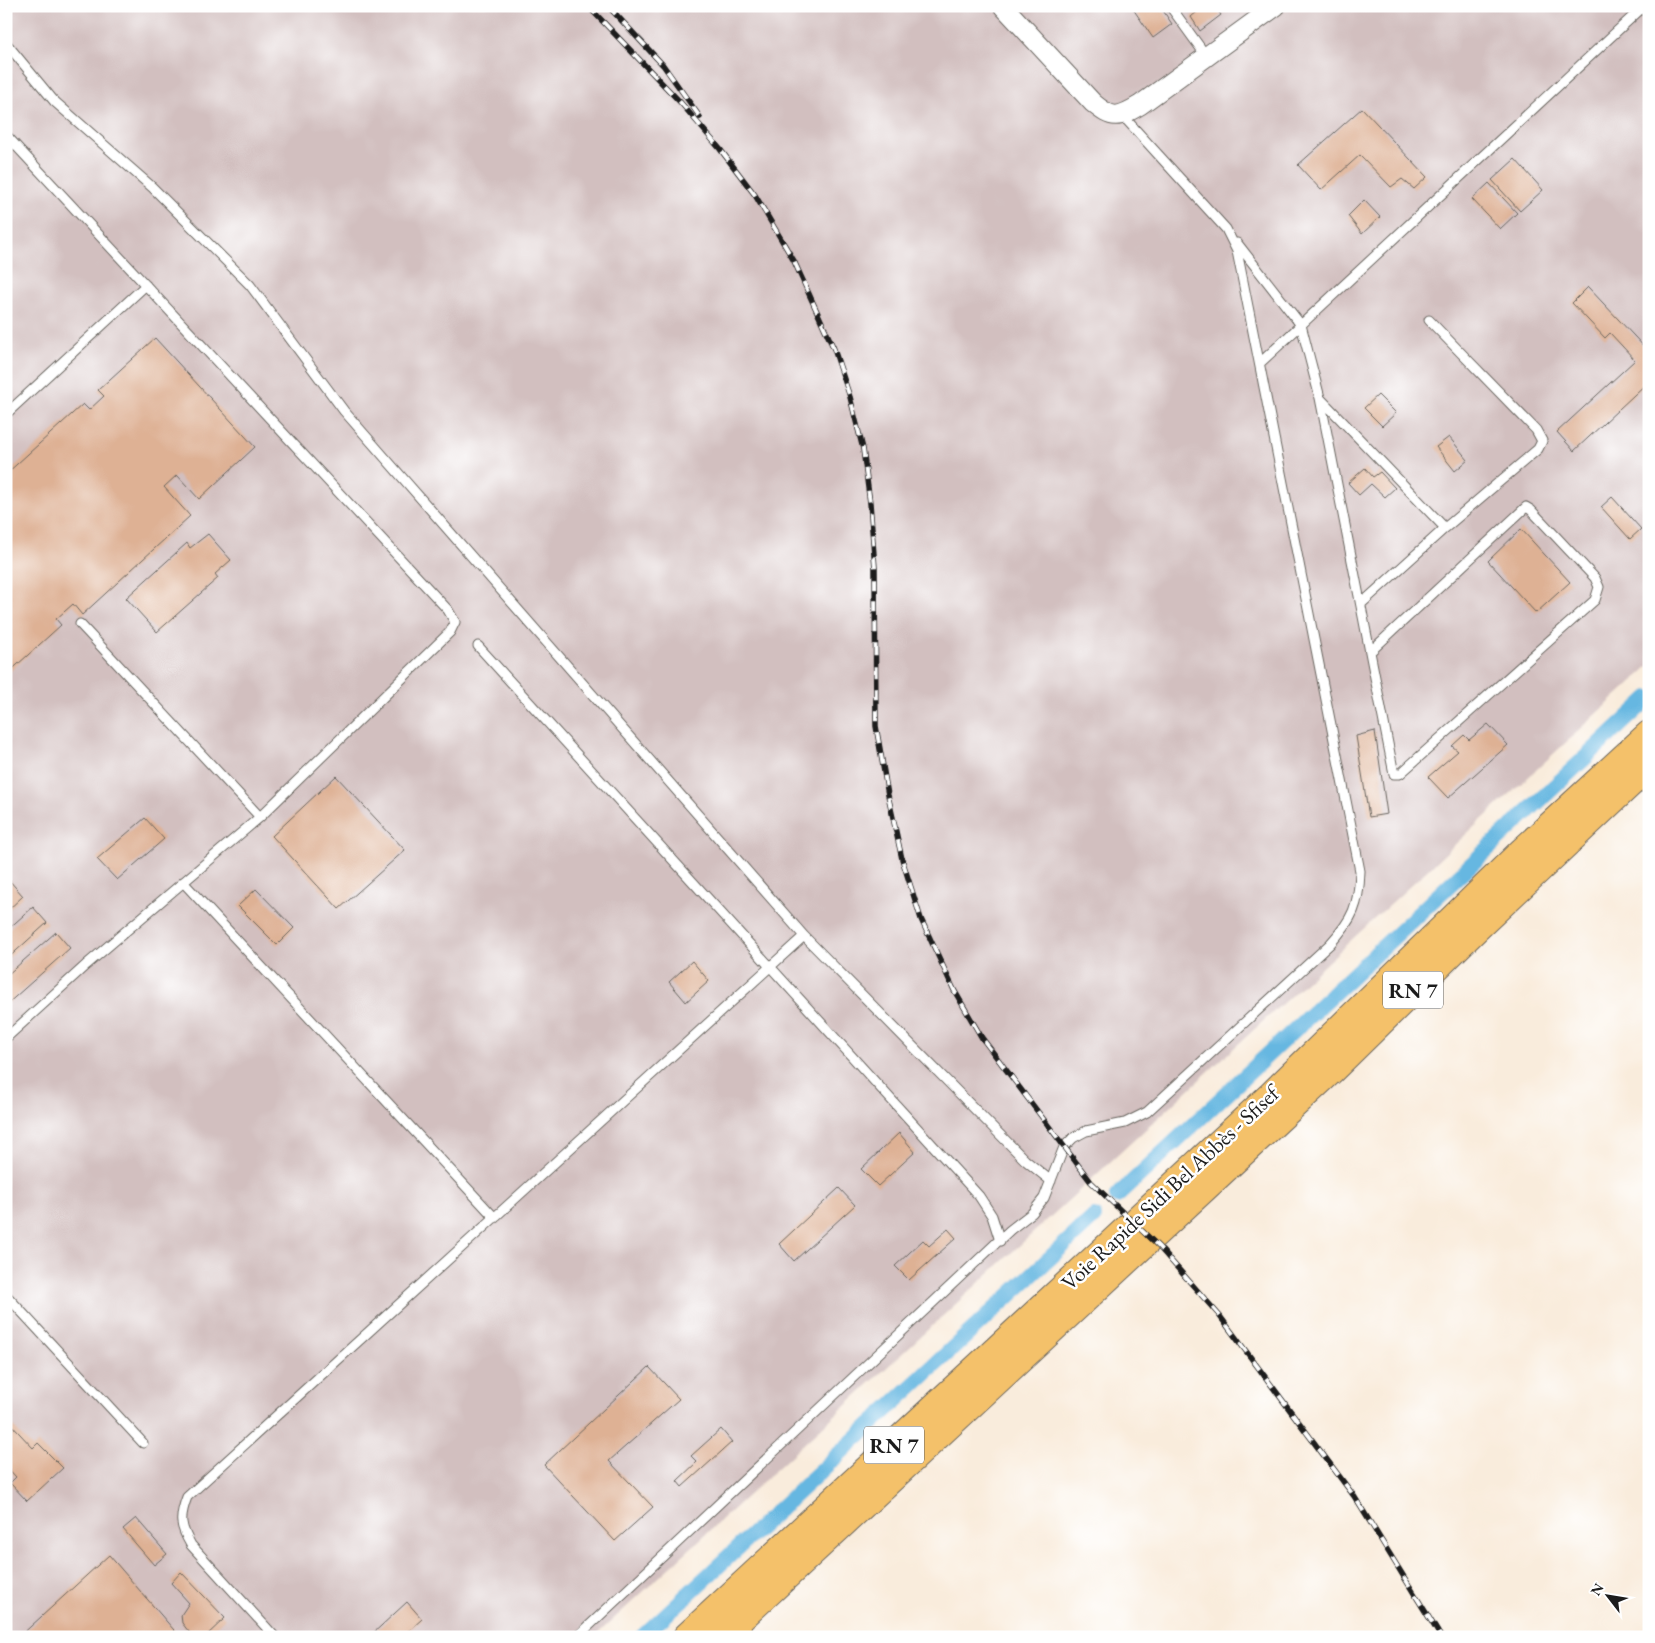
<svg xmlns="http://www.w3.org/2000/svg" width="1655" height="1643" viewBox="0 0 1655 1643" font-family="'EB Garamond',serif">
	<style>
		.industrial { fill: #d2bfbf }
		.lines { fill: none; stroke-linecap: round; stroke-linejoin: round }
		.canal { stroke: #66b7e1; stroke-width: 16 }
		.building { fill: #deb194 }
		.lane-casing { stroke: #69655f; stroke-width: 11 }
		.street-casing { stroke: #69655f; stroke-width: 21 }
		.highway-casing { stroke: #69655f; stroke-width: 30 }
		.lane { stroke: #fff; stroke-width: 9 }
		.street { stroke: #fff; stroke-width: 19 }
		.highway { stroke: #f4c16a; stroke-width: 28 }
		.rail-casing { stroke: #1c1c1c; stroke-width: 5.5 }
		.rail { stroke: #fff; stroke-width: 4; stroke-dasharray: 11; stroke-linecap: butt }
		.labels { text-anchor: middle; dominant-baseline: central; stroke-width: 5; stroke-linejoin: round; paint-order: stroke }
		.shield { fill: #fff; stroke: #606060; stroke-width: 1 }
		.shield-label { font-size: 21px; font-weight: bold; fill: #1c1c1c }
		.street-label { font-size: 22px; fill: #1c1c1c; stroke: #fff }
	</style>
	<rect width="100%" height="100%" fill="#fff"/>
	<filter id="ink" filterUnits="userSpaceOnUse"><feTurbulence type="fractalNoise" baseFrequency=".02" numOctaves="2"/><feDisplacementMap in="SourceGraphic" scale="10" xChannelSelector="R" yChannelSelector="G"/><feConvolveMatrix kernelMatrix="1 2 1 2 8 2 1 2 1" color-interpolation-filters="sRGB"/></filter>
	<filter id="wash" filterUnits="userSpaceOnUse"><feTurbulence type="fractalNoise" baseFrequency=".0096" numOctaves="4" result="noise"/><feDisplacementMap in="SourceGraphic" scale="20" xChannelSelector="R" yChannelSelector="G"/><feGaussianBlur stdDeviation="1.12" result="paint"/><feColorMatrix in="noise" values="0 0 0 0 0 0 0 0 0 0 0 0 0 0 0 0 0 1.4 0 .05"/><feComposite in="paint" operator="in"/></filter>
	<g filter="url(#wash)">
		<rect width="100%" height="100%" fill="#f9ecdc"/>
		<path class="industrial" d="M 6,6 L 1649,6 L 1649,666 L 594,1637 L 6,1637 Z"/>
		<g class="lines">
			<path class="canal" d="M 1117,1196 L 1649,698
				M 642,1637 L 1094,1217"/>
		</g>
		<g id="blocks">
			<path class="building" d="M 1131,6 L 1160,6 L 1172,24 L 1153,38 Z
				M 1195,6 L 1215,6 L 1221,15 L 1200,31 L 1191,17 L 1198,11 Z
				M 1362,108 L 1427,177 L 1414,189 L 1402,179 L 1391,187 L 1360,155 L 1321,190 L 1298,165 Z
				M 1515,159 L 1543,190 L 1520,211 L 1492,180 Z
				M 1489,183 L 1517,213 L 1500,229 L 1472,199 Z
				M 1364,200 L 1380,217 L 1362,234 L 1348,216 Z
				M 1588,287 L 1649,352 L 1649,381 L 1574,451 L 1557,432 L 1635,360 L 1610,333 L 1605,338 L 1572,303 Z
				M 155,338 L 255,447 L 199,499 L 177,475 L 164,487 L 190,516 L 82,615 L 73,604 L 56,619 L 61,625 L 6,675 L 6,474 L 83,404 L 89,410 L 104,396 L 98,390 Z
				M 1378,395 L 1396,413 L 1382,426 L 1364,408 Z
				M 1449,437 L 1468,460 L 1455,471 L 1436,447 Z
				M 1365,468 L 1373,477 L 1380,472 L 1395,488 L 1385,497 L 1371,484 L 1359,495 L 1348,483 Z
				M 1612,497 L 1641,529 L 1630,539 L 1601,507 Z
				M 1521,529 L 1570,582 L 1536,613 L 1488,561 Z
				M 208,534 L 231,560 L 215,574 L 218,578 L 157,632 L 126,598 L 187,543 L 190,548 Z
				M 1488,724 L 1508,745 L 1448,798 L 1428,777 L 1458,751 L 1452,746 L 1464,735 L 1469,740 Z
				M 1375,731 L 1387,814 L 1369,817 L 1356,736 Z
				M 336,776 L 405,850 L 339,909 L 272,836 Z
				M 145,818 L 164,839 L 117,880 L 97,859 Z
				M 9,880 L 23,896 L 6,912 L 6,883 Z
				M 256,889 L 294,928 L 277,945 L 238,906 Z
				M 33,907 L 47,923 L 6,960 L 6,931 Z
				M 56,932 L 70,948 L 6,1005 L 6,976 Z
				M 692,961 L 709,981 L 686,1002 L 669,982 Z
				M 899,1133 L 915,1152 L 878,1186 L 861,1169 Z
				M 839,1188 L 855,1205 L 794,1261 L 779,1244 Z
				M 948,1229 L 956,1238 L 909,1280 L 895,1266 L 923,1240 L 929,1246 Z
				M 649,1367 L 679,1399 L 609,1461 L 653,1507 L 615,1541 L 544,1465 Z
				M 6,1419 L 33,1448 L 38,1443 L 63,1468 L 27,1501 L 10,1483 L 16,1477 L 6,1466 Z
				M 721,1429 L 732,1442 L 682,1487 L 677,1481 L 697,1462 L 691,1456 Z
				M 136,1518 L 167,1554 L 154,1565 L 123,1529 Z
				M 109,1555 L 180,1637 L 19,1637 Z
				M 181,1572 L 225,1618 L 205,1637 L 193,1637 L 182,1623 L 181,1615 L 189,1603 L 171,1583 Z
				M 407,1602 L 422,1619 L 402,1637 L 369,1637 Z"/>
		</g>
	</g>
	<g filter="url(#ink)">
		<use href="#blocks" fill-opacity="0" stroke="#69655f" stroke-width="1"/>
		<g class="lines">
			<g class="lane-casing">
				<path id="lane" d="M 1170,6 L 1207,57
					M 6,43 L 54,101 L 152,187 L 250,285 L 344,411 L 804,936 L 1025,1160 L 1051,1181
					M 6,135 L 448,610 L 455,622 L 450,632 L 260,817 L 86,965 L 6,1038
					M 1237,243 L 1301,325 L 1320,398 L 1394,774 L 1400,774 L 1595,600 L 1599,587 L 1595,578 L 1531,510 L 1526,507 L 1371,651
					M 1260,363 L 1644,6
					M 1320,398 L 1445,528
					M 6,414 L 146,285
					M 1361,604 L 1445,528 L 1538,449 L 1542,441 L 1536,430 L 1429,320
					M 80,624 L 260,817
					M 478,646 L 979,1196 L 992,1216 L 1000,1241
					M 183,882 L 495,1218
					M 6,1295 L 143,1443
					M 275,1637 L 191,1545 C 180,1526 179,1518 187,1497 L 804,936
					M 577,1637 L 1010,1230 L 1032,1213 L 1044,1198 L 1064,1147 L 1073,1138 L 1086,1131 L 1125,1123 L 1147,1112 L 1330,944 C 1353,919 1359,905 1360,871 L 1237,251 L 1226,229 L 1123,116"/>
			</g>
			<g class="street-casing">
				<path id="street" d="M 1003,6 L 1093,103 C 1113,120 1118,118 1140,105 L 1276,6"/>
			</g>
			<g class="highway-casing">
				<path id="highway" d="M 687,1637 L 1272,1095 L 1521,853 L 1649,735
					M 720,1637 L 1331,1070 L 1476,928 L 1649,765"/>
			</g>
			<use href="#lane" class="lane"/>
			<use href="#street" class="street"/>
			<use href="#highway" class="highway"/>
			<g class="rail-casing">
				<path id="rail" d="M 588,6 L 681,103 L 720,149 L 755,195 L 794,261 L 834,349 L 850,397 L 863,449 L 870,503 L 875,568 L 876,726 L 888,795 L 902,859 L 921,919 L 954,990 L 982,1038 L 1091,1182 L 1159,1247 L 1219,1315 L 1354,1496 L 1441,1637
					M 608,6 L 663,65 L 700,117"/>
			</g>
			<use href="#rail" class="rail"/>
		</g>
	</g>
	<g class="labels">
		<g class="shield">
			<rect x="1383" y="971.5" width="60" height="37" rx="4"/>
			<rect x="864" y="1426.5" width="60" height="37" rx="4"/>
		</g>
		<g class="shield-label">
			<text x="1413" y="990">RN 7</text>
			<text x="894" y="1445">RN 7</text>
		</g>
		<g class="street-label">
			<text transform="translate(1170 1188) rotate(-43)">Voie Rapide Sidi Bel Abbès - Sfisef</text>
		</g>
	</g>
	<rect width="1655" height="1643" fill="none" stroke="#fff" stroke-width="25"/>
	<g transform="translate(1608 1596) rotate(301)" stroke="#ffffff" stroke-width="4" paint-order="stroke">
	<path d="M0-4L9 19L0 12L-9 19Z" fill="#1c1c1c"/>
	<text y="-8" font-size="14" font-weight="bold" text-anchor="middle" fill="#1c1c1c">N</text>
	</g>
</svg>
